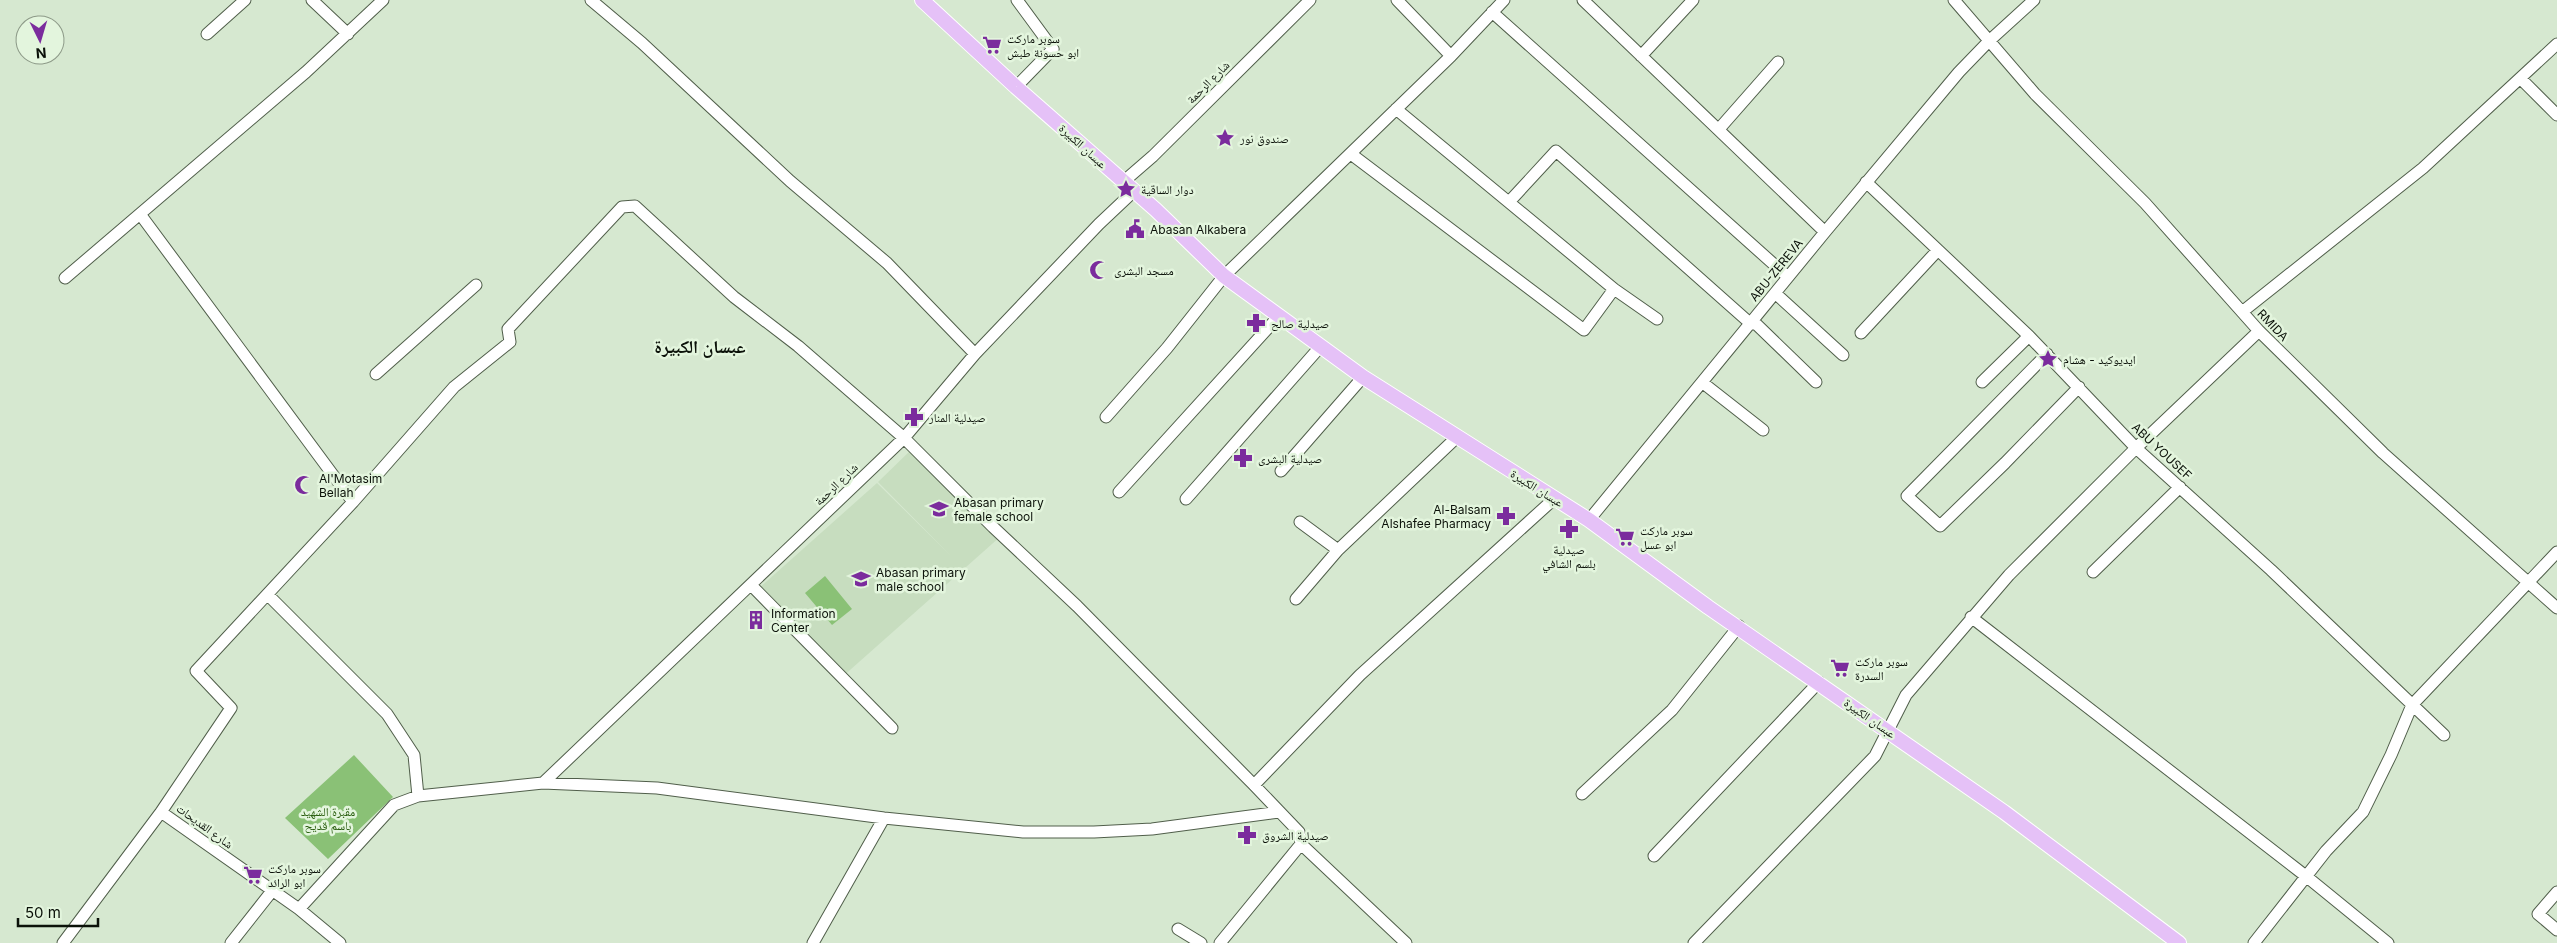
<svg xmlns="http://www.w3.org/2000/svg" width="2557" height="943" viewBox="0 0 2557 943" font-family="Inter,'Noto Naskh Arabic',sans-serif">
	<style>
		.built { fill: #c7ddbf }
		.green { fill: #8ac176 }
		.lines { fill: none; stroke-linecap: round; stroke-linejoin: round }
		.minor-casing { stroke: #505e4a; stroke-width: 13 }
		.major-casing { stroke: #fff; stroke-width: 16 }
		.minor { stroke: #fff; stroke-width: 11 }
		.major { stroke: #e5c1f7; stroke-width: 14 }
		.labels { text-anchor: middle; dominant-baseline: central; stroke-width: 5; stroke-linejoin: round; paint-order: stroke }
		.poi-label { font-size: 12px; fill: #0b1109; stroke: #e3f5dd; text-anchor: start }
		.street-label { font-size: 12px; fill: #0b1109; stroke: #e3f5dd }
		.park-label { font-size: 12px; fill: #295d0f; stroke: #e3f5dd }
		.district-label { font-size: 18px; font-weight: bold; fill: #0b1109; stroke: #e3f5dd }
	</style>
	<rect width="100%" height="100%" fill="#d6e8d0"/>
	<path class="built" d="M 913,448 L 1001,536 L 841,678 L 758,589 L 877,483 L 951,556 L 878,482 Z"/>
	<path class="green" d="M 825,576 L 852,609 L 832,625 L 805,593 Z
		M 354,755 L 393,797 L 328,859 L 285,818 Z"/>
	<g class="lines">
		<g class="minor-casing">
			<path id="minor" d="M 312,0 L 348,34
				M 591,0 L 642,43 L 790,181 L 887,263 L 975,354
				M 1397,0 L 1451,56
				M 1583,0 L 1825,232
				M 1954,0 L 2035,94 L 2145,203 L 2259,331 L 2383,453 L 2557,608
				M 1492,12 L 1788,277
				M 207,34 L 245,0
				M 1641,56 L 1693,0
				M 2521,79 L 2557,115
				M 1016,87 L 1053,49 L 1017,0
				M 1396,109 L 1614,289 L 1657,319
				M 1719,129 L 1778,62
				M 1351,154 L 1584,330 L 1614,289
				M 1123,182 L 1153,156 L 1310,0
				M 1866,182 L 2029,336 L 2136,448 L 2271,570 L 2444,735
				M 1509,202 L 1556,151 L 1751,324
				M 140,214 L 353,502
				M 65,278 L 306,72 L 383,0
				M 1775,293 L 1843,355
				M 2242,312 L 2423,168 L 2557,44
				M 1753,321 L 1816,382
				M 1861,333 L 1938,250
				M 2047,354 L 1907,496 L 1940,526 L 2005,463 L 2079,387
				M 376,374 L 476,285
				M 1982,382 L 2029,336
				M 1703,383 L 1763,430
				M 1106,417 L 1167,348 L 1224,276 L 1451,56 L 1504,0
				M 1281,471 L 1363,377
				M 1119,492 L 1278,317
				M 1186,499 L 1320,347
				M 1589,520 L 1825,232 L 1959,72 L 1989,41 L 2034,0
				M 1300,522 L 1338,550
				M 2093,572 L 2180,487
				M 751,585 L 892,728
				M 268,595 L 387,714 L 414,755 L 418,796
				M 1296,599 L 1338,550 L 1456,438
				M 1971,617 L 2307,877 L 2388,943
				M 543,783 L 904,438 L 975,354 L 1099,224 L 1134,191
				M 1254,785 L 1360,675 L 1555,498
				M 1582,794 L 1672,710 L 1739,626
				M 161,812 L 299,909 L 340,943
				M 1654,856 L 1819,682
				M 2557,892 L 2538,914 L 2557,930
				M 299,909 L 394,805 L 418,796 L 543,783 L 657,788 L 884,818 L 1023,832 L 1094,832 L 1152,829 L 1279,812
				M 1178,929 L 1201,943
				M 63,943 L 161,812 L 231,708 L 196,671 L 353,502 L 454,387 L 510,342 L 508,329 L 622,207 L 635,206 L 734,297 L 798,346 L 904,438 L 993,527 L 1077,606 L 1254,785 L 1299,832 L 1301,844 L 1406,943
				M 231,943 L 272,891
				M 813,943 L 884,818
				M 1220,943 L 1301,844
				M 1694,943 L 1875,756 L 1906,695 L 2009,575 L 2136,448 L 2259,331
				M 2254,943 L 2326,851 L 2363,812 L 2391,755 L 2412,705 L 2557,552"/>
		</g>
		<g class="major-casing">
			<path id="major" d="M 922,0 L 1016,87 L 1156,210 L 1224,276 L 1363,377 L 1589,520 L 1708,607 L 2004,812 L 2179,943"/>
		</g>
		<use href="#minor" class="minor"/>
		<use href="#major" class="major"/>
	</g>
	<defs>
		<g id="supermarket-bare" transform="scale(1.5)"><path d="M-6-5.5h2.5l.6 2H6L4.5 2H-2.5L-4.4-4H-6ZM-1.5 3.2a1.3 1.3 0 1 0 .1 0ZM3 3.2a1.3 1.3 0 1 0 .1 0Z" fill="#7b2c9d" stroke="#e3f5dd" stroke-width="2.5" paint-order="stroke"/></g>
		<g id="sight-bare" transform="scale(1.5)"><path d="M0-6L1.8-2.2L6-1.7L2.9 1.2L3.7 5.4L0 3.3L-3.7 5.4L-2.9 1.2L-6-1.7L-1.8-2.2Z" fill="#7b2c9d" stroke="#e3f5dd" stroke-width="2.5" paint-order="stroke"/></g>
		<g id="civic-bare" transform="scale(1.5)"><path d="M-.6-6.5H3V-4.5H.6V-3L4-1V1h2V6H-6V1h2V-1L-.6-3ZM-1.2 2.5V6h2.4V2.5Z" fill="#7b2c9d" stroke="#e3f5dd" stroke-width="2.5" paint-order="stroke"/></g>
		<g id="mosque-bare" transform="scale(1.5)"><path d="M3.5-4.9A6 6 0 1 0 3.5 4.9A5 5 0 1 1 3.5-4.9Z" fill="#7b2c9d" stroke="#e3f5dd" stroke-width="2.5" paint-order="stroke"/></g>
		<g id="pharmacy-bare" transform="scale(1.5)"><path d="M-2-6h4v4h4v4h-4v4h-4v-4h-4v-4h4Z" fill="#7b2c9d" stroke="#e3f5dd" stroke-width="2.5" paint-order="stroke"/></g>
		<g id="school-bare" transform="scale(1.5)"><path d="M0-5L7-2L0 1L-7-2ZM-4 1L0 2.5L4 1V4Q0 6-4 4Z" fill="#7b2c9d" stroke="#e3f5dd" stroke-width="2.5" paint-order="stroke"/></g>
		<g id="building-bare" transform="scale(1.5)"><path d="M-4-6H4V6H1V3H-1V6H-4ZM-2.5-4.3h1.7v1.8h-1.7ZM.8-4.3h1.7v1.8H.8ZM-2.5-1h1.7V.8h-1.7ZM.8-1h1.7V.8H.8Z" fill="#7b2c9d" stroke="#e3f5dd" stroke-width="2.5" paint-order="stroke"/></g>
	</defs>
	<g fill-rule="evenodd">
		<use href="#supermarket-bare" x="992" y="45"/>
		<use href="#sight-bare" x="1225" y="138"/>
		<use href="#sight-bare" x="1126" y="189"/>
		<use href="#civic-bare" x="1135" y="229"/>
		<use href="#mosque-bare" x="1099" y="270"/>
		<use href="#pharmacy-bare" x="1256" y="323"/>
		<use href="#sight-bare" x="2048" y="359"/>
		<use href="#pharmacy-bare" x="914" y="417"/>
		<use href="#pharmacy-bare" x="1243" y="458"/>
		<use href="#mosque-bare" x="304" y="485"/>
		<use href="#school-bare" x="939" y="509"/>
		<use href="#pharmacy-bare" x="1506" y="516"/>
		<use href="#pharmacy-bare" x="1569" y="529"/>
		<use href="#supermarket-bare" x="1625" y="537"/>
		<use href="#school-bare" x="861" y="579"/>
		<use href="#building-bare" x="756" y="620"/>
		<use href="#supermarket-bare" x="1840" y="668"/>
		<use href="#pharmacy-bare" x="1247" y="835"/>
		<use href="#supermarket-bare" x="253" y="875"/>
	</g>
	<g class="labels">
		<g class="poi-label">
			<text x="1007" y="38">سوبر ماركت<tspan x="1007" dy="14">ابو حسونة طبش</tspan></text>
			<text x="1240" y="138">صندوق نور</text>
			<text x="1141" y="189">دوار الساقية</text>
			<text x="1150" y="229">Abasan Alkabera</text>
			<text x="1114" y="270">مسجد البشرى</text>
			<text x="1271" y="323">صيدلية صالح</text>
			<text x="2063" y="359">ايديوكيد - هشام</text>
			<text x="929" y="417">صيدلية المنار</text>
			<text x="1258" y="458">صيدلية البشرى</text>
			<text x="319" y="478">Al'Motasim<tspan x="319" dy="14">Bellah</tspan></text>
			<text x="954" y="502">Abasan primary<tspan x="954" dy="14">female school</tspan></text>
			<text x="1491" y="509" text-anchor="end">Al-Balsam<tspan x="1491" dy="14">Alshafee Pharmacy</tspan></text>
			<text x="1640" y="530">سوبر ماركت<tspan x="1640" dy="14">ابو عسل</tspan></text>
			<text x="1569" y="549" text-anchor="middle">صيدلية<tspan x="1569" dy="14">بلسم الشافي</tspan></text>
			<text x="876" y="572">Abasan primary<tspan x="876" dy="14">male school</tspan></text>
			<text x="771" y="613">Information<tspan x="771" dy="14">Center</tspan></text>
			<text x="1855" y="661">سوبر ماركت<tspan x="1855" dy="14">السدرة</tspan></text>
			<text x="1262" y="835">صيدلية الشروق</text>
			<text x="268" y="868">سوبر ماركت<tspan x="268" dy="14">ابو الرائد</tspan></text>
		</g>
		<g class="street-label">
			<text transform="translate(1208 82) rotate(-45)">شارع الرحمة</text>
			<text transform="translate(1083 146) rotate(42)">عبسان الكبيرة</text>
			<text transform="translate(1776 270) rotate(-51)">ABU-ZEREVA</text>
			<text transform="translate(2273 325) rotate(46)">RMIDA</text>
			<text transform="translate(2162 451) rotate(43)">ABU YOUSEF</text>
			<text transform="translate(836 484) rotate(-44)">شارع الرحمة</text>
			<text transform="translate(1537 488) rotate(32)">عبسان الكبيرة</text>
			<text transform="translate(1870 718) rotate(35)">عبسان الكبيرة</text>
			<text transform="translate(205 826) rotate(36)">شارع القديحات</text>
		</g>
		<g class="park-label">
			<text x="328" y="811">مقبرة الشهيد<tspan x="328" dy="14">باسم قديح</tspan></text>
		</g>
		<g class="district-label">
			<text x="700" y="346">عبسان الكبيرة</text>
		</g>
	</g>
	<g transform="translate(40 40) rotate(175)"><circle r="24" fill="#e3f5dd" stroke="#8d9a88"/>
	<path d="M0-4L9 19L0 12L-9 19Z" fill="#7b2c9d"/>
	<text y="-8" font-size="14" font-weight="bold" text-anchor="middle" fill="#0b1109">N</text>
	</g>
	<path d="M18 918v8h80v-8" fill="none" stroke="#0b1109" stroke-width="2.5"/>
	<text x="25" y="918" font-size="15" fill="#0b1109" stroke="#e3f5dd" stroke-width="4" paint-order="stroke">50 m</text>
</svg>
